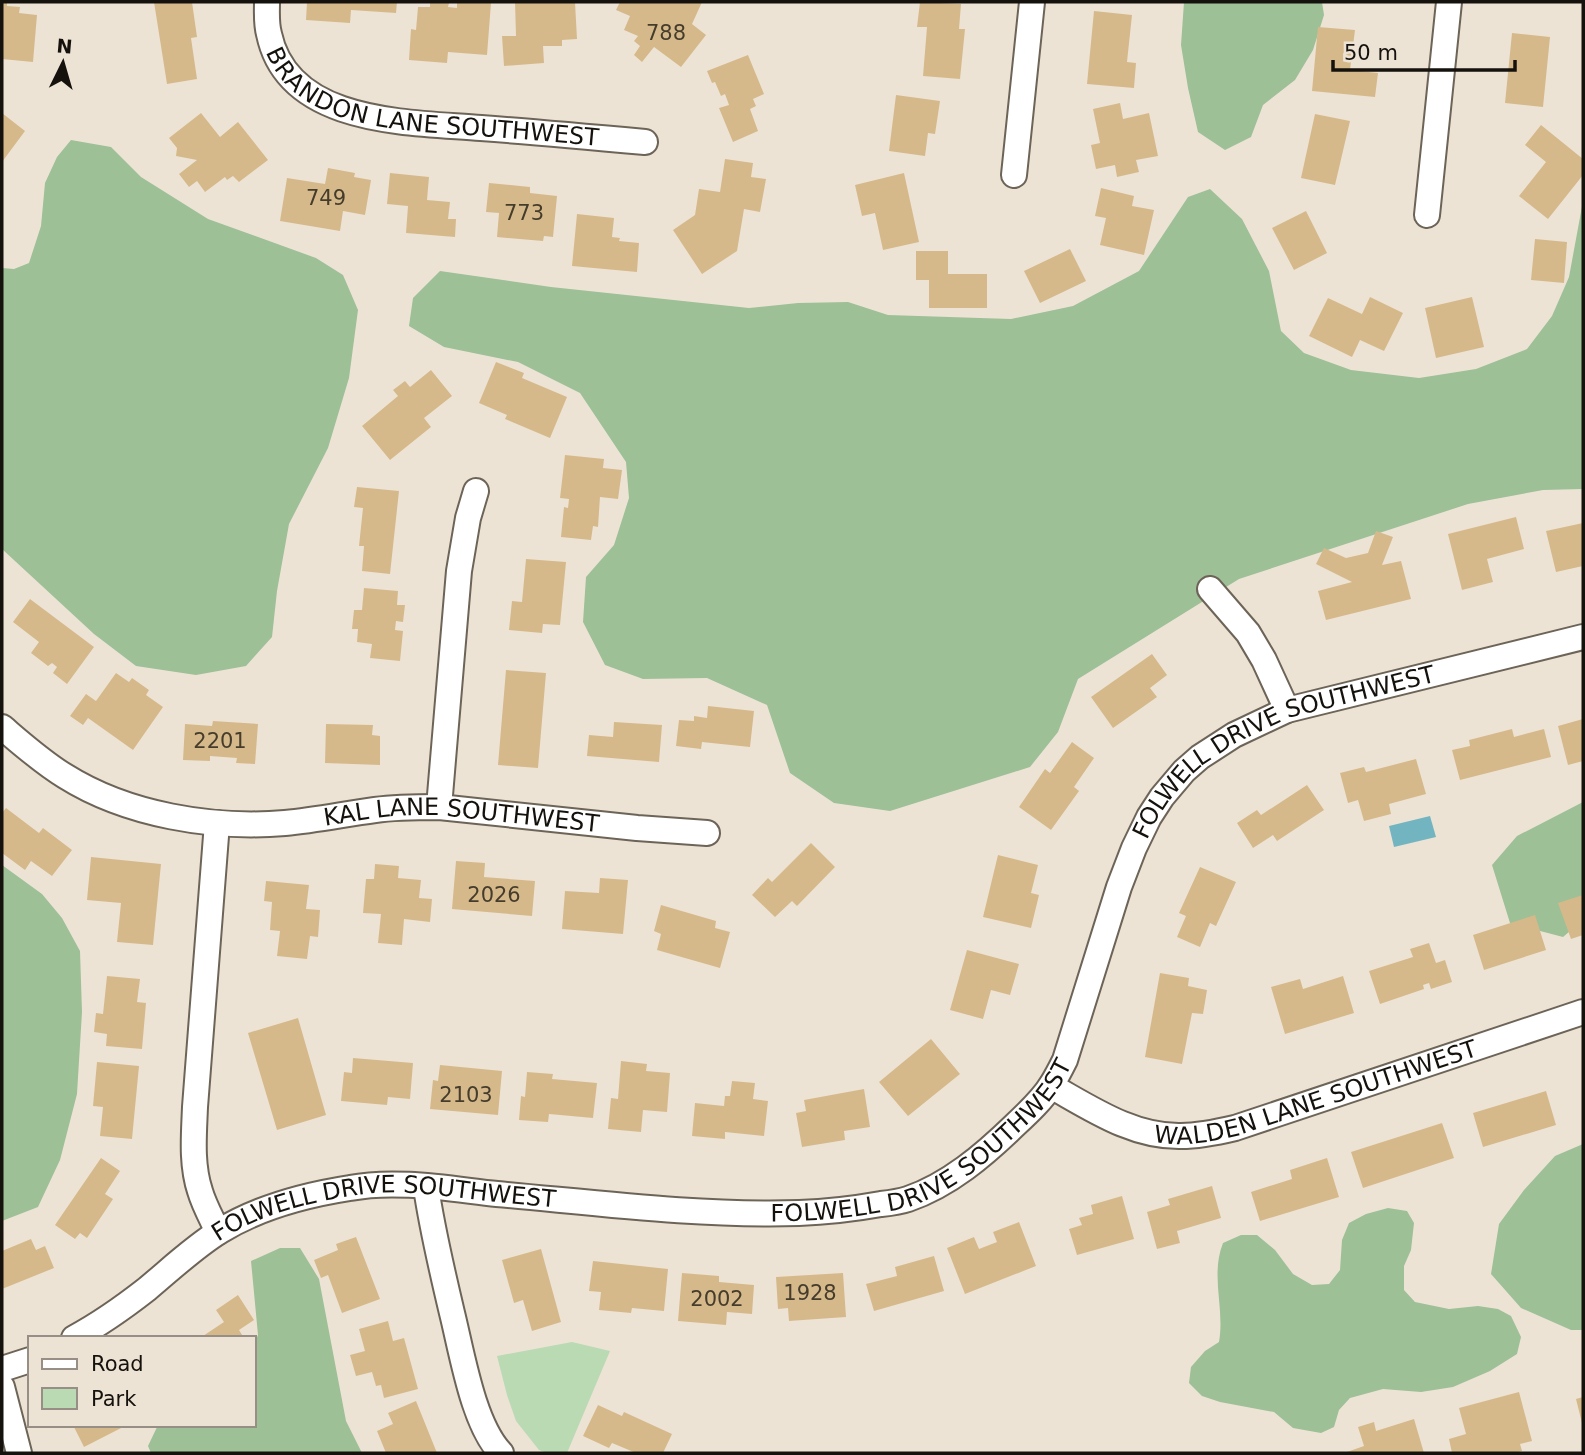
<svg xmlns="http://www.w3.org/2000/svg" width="1585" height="1455" viewBox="0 0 1585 1455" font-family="'DejaVu Sans',sans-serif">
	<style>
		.green { fill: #b9dab2 }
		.forest { fill: #9dc096 }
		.water { fill: #72b5c1 }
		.building { fill: #d6b98a }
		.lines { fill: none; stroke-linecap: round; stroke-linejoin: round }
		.minor-casing { stroke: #6d6458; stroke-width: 28 }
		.minor { stroke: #fff; stroke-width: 24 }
		.labels { text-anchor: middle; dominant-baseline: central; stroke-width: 7; stroke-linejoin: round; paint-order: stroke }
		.number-label { font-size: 21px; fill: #453c2c }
		.street-label { font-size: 24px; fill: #15120d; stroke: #ede3d5 }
	</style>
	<rect width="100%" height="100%" fill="#ede3d5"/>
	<path class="green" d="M 572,1342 L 610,1351 L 567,1453 L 547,1453 L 539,1450 L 516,1421 L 507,1395 L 497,1356 Z"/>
	<path class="forest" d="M 1184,2 L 1322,2 L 1324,15 L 1313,50 L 1295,80 L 1263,105 L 1251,137 L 1225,150 L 1198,132 L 1188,88 L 1181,45 Z
		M 71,140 L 111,147 L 141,177 L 208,219 L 316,258 L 343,275 L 358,310 L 349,378 L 328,448 L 289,524 L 277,591 L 272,637 L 246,666 L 196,675 L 136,666 L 94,634 L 2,549 L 2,268 L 14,269 L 29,263 L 41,226 L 45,183 L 57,157 Z
		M 1210,189 L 1242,219 L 1269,271 L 1281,331 L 1304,353 L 1351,370 L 1419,378 L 1476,369 L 1527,349 L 1552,316 L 1569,277 L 1583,201 L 1583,489 L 1543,490 L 1468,504 L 1239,579 L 1078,679 L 1058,732 L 1030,767 L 890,811 L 834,803 L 790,773 L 767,705 L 707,678 L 643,679 L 605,665 L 583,622 L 586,577 L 614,545 L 629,498 L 626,462 L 580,393 L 518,362 L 444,347 L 409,326 L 413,298 L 440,271 L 551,287 L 749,308 L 798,303 L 848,302 L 888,315 L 1011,319 L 1073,306 L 1139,271 L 1188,197 Z
		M 1583,802 L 1583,920 L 1563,937 L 1510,923 L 1492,865 L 1517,836 Z
		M 2,865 L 42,894 L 62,918 L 80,951 L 82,1012 L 77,1094 L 60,1160 L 38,1207 L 2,1221 Z
		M 1583,1144 L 1583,1330 L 1571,1330 L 1521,1308 L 1491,1274 L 1499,1224 L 1524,1190 L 1555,1156 Z
		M 1388,1208 L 1407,1211 L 1414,1223 L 1411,1250 L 1404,1266 L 1404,1290 L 1415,1302 L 1449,1309 L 1478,1306 L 1498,1309 L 1511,1316 L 1521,1337 L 1517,1354 L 1490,1371 L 1453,1387 L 1421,1392 L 1383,1389 L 1350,1398 L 1339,1410 L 1334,1427 L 1321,1433 L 1293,1428 L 1274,1412 L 1220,1402 L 1202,1396 L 1189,1383 L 1191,1367 L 1205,1351 L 1219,1342 C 1225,1308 1210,1276 1223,1243 L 1241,1235 L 1257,1235 L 1275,1250 L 1293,1274 L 1312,1285 L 1329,1284 L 1340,1270 L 1342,1240 L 1349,1223 L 1366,1214 Z
		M 280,1248 L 300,1248 L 319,1279 L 346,1421 L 362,1453 L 151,1453 L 148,1446 L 158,1425 L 254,1425 L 254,1344 L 258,1335 L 251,1261 Z"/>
	<path class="water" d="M 1430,816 L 1436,837 L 1394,847 L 1389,826 Z"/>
	<path class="building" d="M 2,2 L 7,2 L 7,6 L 20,7 L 19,13 L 37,15 L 33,62 L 2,59 Z
		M 154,2 L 192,2 L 197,37 L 191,38 L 197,79 L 167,84 Z
		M 307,2 L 397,2 L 396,13 L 351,10 L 350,23 L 306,20 Z
		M 430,2 L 449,3 L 448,7 L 457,8 L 457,2 L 491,3 L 487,55 L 448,52 L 447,63 L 409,60 L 411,29 L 416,30 L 418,7 L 430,7 Z
		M 515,2 L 575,2 L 577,39 L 562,40 L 562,46 L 543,46 L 544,63 L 504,66 L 502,36 L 516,36 Z
		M 620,2 L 702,2 L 692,24 L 706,35 L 681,67 L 654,47 L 642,62 L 634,55 L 640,46 L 634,41 L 638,36 L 624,30 L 630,16 L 616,10 Z
		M 920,2 L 961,4 L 959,29 L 965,29 L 960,79 L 923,76 L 927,27 L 917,27 Z
		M 1094,11 L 1132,15 L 1127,62 L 1136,63 L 1134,88 L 1087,84 Z
		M 1318,27 L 1355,30 L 1350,70 L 1378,73 L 1375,97 L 1312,91 Z
		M 1512,33 L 1550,37 L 1543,107 L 1505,103 Z
		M 748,55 L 764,94 L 753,99 L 756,106 L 750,109 L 758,131 L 733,142 L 719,108 L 729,105 L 725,94 L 721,96 L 715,82 L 712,83 L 707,71 Z
		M 896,95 L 940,101 L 935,134 L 928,133 L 925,156 L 889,151 Z
		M 1120,103 L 1123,119 L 1149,113 L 1158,156 L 1136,160 L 1139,172 L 1117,177 L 1115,165 L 1096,169 L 1091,145 L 1100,143 L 1093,109 Z
		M 2,113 L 25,131 L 2,162 Z
		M 201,113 L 220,137 L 238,122 L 268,160 L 239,182 L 233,176 L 227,180 L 225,177 L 205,192 L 197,181 L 189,187 L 179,174 L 197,160 L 176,156 L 177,148 L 169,138 Z
		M 1315,114 L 1350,121 L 1335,185 L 1301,178 Z
		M 1541,125 L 1583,159 L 1583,175 L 1548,219 L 1519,196 L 1546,162 L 1525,145 Z
		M 725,159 L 753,163 L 751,177 L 766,179 L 760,212 L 744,209 L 737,251 L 702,274 L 673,230 L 695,215 L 699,189 L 720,192 Z
		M 328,168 L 355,173 L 354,177 L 371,180 L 365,215 L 343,211 L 340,231 L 280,221 L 287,178 L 325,184 Z
		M 390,173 L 429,177 L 427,200 L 450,202 L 448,219 L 456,219 L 455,237 L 406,233 L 408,206 L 387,204 Z
		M 904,173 L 919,242 L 883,250 L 875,213 L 862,216 L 855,185 Z
		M 489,183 L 530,187 L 530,193 L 557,196 L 553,237 L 544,236 L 543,241 L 497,237 L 499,213 L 486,212 Z
		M 1101,188 L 1134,196 L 1132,206 L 1154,210 L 1144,255 L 1100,245 L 1106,218 L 1095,216 Z
		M 1306,211 L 1327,253 L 1294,270 L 1272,228 Z
		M 577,214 L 614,218 L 612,237 L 620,238 L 619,241 L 639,243 L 637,272 L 572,266 Z
		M 1535,239 L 1567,242 L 1564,283 L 1531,280 Z
		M 1070,249 L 1086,281 L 1040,303 L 1024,271 Z
		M 916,251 L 948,251 L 948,274 L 987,274 L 987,308 L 929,308 L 929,280 L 916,280 Z
		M 1370,297 L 1403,313 L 1384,351 L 1360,340 L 1352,357 L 1309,336 L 1328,298 L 1362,314 Z
		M 1472,297 L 1484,347 L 1436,358 L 1425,308 Z
		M 496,362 L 524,373 L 522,378 L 567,397 L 550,438 L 505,419 L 507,415 L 479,403 Z
		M 431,370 L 452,396 L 424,418 L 431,427 L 390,460 L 362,426 L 398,396 L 393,390 L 405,381 L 410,387 Z
		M 565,455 L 604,459 L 603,468 L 622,470 L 618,499 L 600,497 L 598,527 L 593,526 L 591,540 L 561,537 L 564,507 L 568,508 L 569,499 L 560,498 Z
		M 357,487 L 399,491 L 390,574 L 362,571 L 364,546 L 359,546 L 363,508 L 354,507 Z
		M 1516,517 L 1524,549 L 1487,559 L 1493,582 L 1462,590 L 1448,534 Z
		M 1583,523 L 1583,566 L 1556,572 L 1546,531 Z
		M 1376,531 L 1393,537 L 1382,565 L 1401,561 L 1411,599 L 1326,620 L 1318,591 L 1352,582 L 1316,564 L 1324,548 L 1346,558 L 1368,553 Z
		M 526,559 L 566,562 L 560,625 L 543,624 L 542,633 L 509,630 L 512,601 L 522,602 Z
		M 364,588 L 398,591 L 397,605 L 405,605 L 403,622 L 396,621 L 395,630 L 403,631 L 400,661 L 370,658 L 372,644 L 357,642 L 358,629 L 352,629 L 354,610 L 362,610 Z
		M 30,599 L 94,647 L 67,684 L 53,673 L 57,667 L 52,663 L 48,666 L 31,653 L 39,642 L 13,622 Z
		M 1152,654 L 1167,675 L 1150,688 L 1157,697 L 1113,728 L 1091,697 Z
		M 506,670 L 546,673 L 538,768 L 498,765 Z
		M 116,673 L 129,682 L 132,678 L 149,690 L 146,695 L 163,707 L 133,750 L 88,718 L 83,725 L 70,716 L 86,694 L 96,701 Z
		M 708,706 L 754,711 L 750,747 L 702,742 L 701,749 L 676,746 L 679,720 L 694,721 L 694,716 L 707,718 Z
		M 1583,719 L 1583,761 L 1568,765 L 1558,726 Z
		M 213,721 L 258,724 L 255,764 L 236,763 L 237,758 L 210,756 L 210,761 L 183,760 L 185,724 L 212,726 Z
		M 614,722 L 662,725 L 659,762 L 587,756 L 589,735 L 613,737 Z
		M 326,724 L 373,725 L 372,735 L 380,736 L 380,765 L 325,763 Z
		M 1512,729 L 1514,737 L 1544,729 L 1551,757 L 1460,780 L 1452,750 L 1470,746 L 1469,740 Z
		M 1072,742 L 1094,758 L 1074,787 L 1079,791 L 1051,830 L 1019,807 L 1045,769 L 1050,773 Z
		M 1416,759 L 1426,794 L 1389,804 L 1391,814 L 1364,821 L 1358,800 L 1348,803 L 1340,773 L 1364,767 L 1366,772 Z
		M 1307,785 L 1324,810 L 1277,841 L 1273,835 L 1253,848 L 1237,823 L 1257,810 L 1261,815 Z
		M 6,808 L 39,833 L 43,828 L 72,850 L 52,876 L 31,861 L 25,870 L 2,853 L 2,813 Z
		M 811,843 L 835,867 L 797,906 L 792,901 L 775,917 L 752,895 L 768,878 L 772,882 Z
		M 998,855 L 1038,865 L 1031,893 L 1039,895 L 1031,928 L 983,917 Z
		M 91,857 L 161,864 L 153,945 L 117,942 L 121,903 L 87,900 Z
		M 456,861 L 485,863 L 484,877 L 535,881 L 532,916 L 452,909 Z
		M 375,864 L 399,866 L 398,878 L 421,880 L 419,898 L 432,899 L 430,922 L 404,919 L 402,945 L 378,943 L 381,914 L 363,913 L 366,879 L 374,879 Z
		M 1200,867 L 1236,882 L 1216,926 L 1210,923 L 1200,947 L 1177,937 L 1186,916 L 1179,913 Z
		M 600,878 L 628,880 L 623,934 L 562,929 L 565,891 L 599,893 Z
		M 266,881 L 309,885 L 306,909 L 320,910 L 318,937 L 310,936 L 307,959 L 277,956 L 280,931 L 270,930 L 272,902 L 264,901 Z
		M 1583,895 L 1583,935 L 1571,939 L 1558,903 Z
		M 661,905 L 716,921 L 715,928 L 730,932 L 720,968 L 657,950 L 661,934 L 654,931 Z
		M 1535,915 L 1546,950 L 1484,970 L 1473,935 Z
		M 1429,943 L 1436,963 L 1445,960 L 1452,982 L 1431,989 L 1429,983 L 1423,985 L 1424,989 L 1380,1004 L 1369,971 L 1413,957 L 1410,949 Z
		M 967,950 L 1019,964 L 1010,995 L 991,990 L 983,1019 L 950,1010 Z
		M 1160,973 L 1189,978 L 1188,986 L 1207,990 L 1203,1014 L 1192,1013 L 1182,1064 L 1145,1057 Z
		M 107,976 L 140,979 L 137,1002 L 146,1003 L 142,1049 L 106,1046 L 107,1034 L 94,1032 L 96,1013 L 103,1014 Z
		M 1343,976 L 1354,1013 L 1285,1034 L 1271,987 L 1300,979 L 1303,989 Z
		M 298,1018 L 326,1115 L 277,1130 L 248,1033 Z
		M 931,1039 L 960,1074 L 908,1116 L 879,1082 Z
		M 353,1058 L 413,1063 L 410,1099 L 388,1097 L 387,1105 L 341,1101 L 344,1072 L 352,1073 Z
		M 621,1061 L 647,1064 L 646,1071 L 670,1073 L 667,1112 L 643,1110 L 641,1132 L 608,1129 L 611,1098 L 618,1099 Z
		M 97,1062 L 139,1066 L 132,1139 L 100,1136 L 103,1107 L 93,1106 Z
		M 440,1065 L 502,1071 L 498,1115 L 430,1109 L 433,1080 L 438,1081 Z
		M 527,1072 L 553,1074 L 552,1079 L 597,1083 L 593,1118 L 549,1114 L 548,1122 L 519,1120 L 521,1096 L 525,1097 Z
		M 732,1081 L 755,1083 L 753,1099 L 768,1101 L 764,1136 L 725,1132 L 725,1139 L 692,1136 L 695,1103 L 724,1106 L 725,1096 L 730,1096 Z
		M 864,1089 L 870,1127 L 844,1131 L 845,1140 L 802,1147 L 796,1113 L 806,1111 L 804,1100 Z
		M 1546,1091 L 1556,1125 L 1483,1147 L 1473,1113 Z
		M 1442,1123 L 1454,1158 L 1363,1188 L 1351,1152 Z
		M 101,1158 L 120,1171 L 105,1194 L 113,1199 L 87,1238 L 80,1233 L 75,1239 L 55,1225 Z
		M 1327,1158 L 1339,1197 L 1260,1221 L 1251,1192 L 1292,1179 L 1290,1170 Z
		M 1212,1186 L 1221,1218 L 1177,1231 L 1180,1243 L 1157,1249 L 1147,1212 L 1170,1205 L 1168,1199 Z
		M 1122,1196 L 1134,1239 L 1077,1255 L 1069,1229 L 1082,1225 L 1079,1218 L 1093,1214 L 1091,1205 Z
		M 1019,1222 L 1036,1266 L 965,1294 L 947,1248 L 974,1237 L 979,1249 L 997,1242 L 993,1232 Z
		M 356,1237 L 380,1299 L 342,1313 L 328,1275 L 321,1278 L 314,1260 L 338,1250 L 336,1244 Z
		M 31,1239 L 36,1250 L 45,1246 L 54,1268 L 2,1289 L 2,1251 Z
		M 541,1249 L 561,1322 L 532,1331 L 523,1300 L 514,1303 L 502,1260 Z
		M 934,1256 L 944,1291 L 874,1311 L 866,1284 L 897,1276 L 895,1267 Z
		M 593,1261 L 668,1269 L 664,1311 L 632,1308 L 631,1313 L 599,1310 L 601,1292 L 589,1291 Z
		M 682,1273 L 719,1276 L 719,1282 L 754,1285 L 752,1314 L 727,1312 L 726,1325 L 678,1321 Z
		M 843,1273 L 846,1317 L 789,1321 L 788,1308 L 778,1309 L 776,1277 Z
		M 238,1295 L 254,1320 L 239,1330 L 244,1338 L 200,1338 L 224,1322 L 216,1310 Z
		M 388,1321 L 393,1341 L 404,1338 L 418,1389 L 384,1398 L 381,1385 L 376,1386 L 372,1372 L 356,1376 L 350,1355 L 365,1351 L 359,1329 Z
		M 1519,1392 L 1532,1441 L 1520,1444 L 1522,1451 L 1515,1453 L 1452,1453 L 1449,1439 L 1466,1434 L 1459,1408 Z
		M 1583,1397 L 1583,1423 L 1582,1423 L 1576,1399 Z
		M 416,1401 L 437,1453 L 386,1453 L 377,1431 L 393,1424 L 388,1413 Z
		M 598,1405 L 622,1416 L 624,1412 L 672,1434 L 663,1453 L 636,1453 L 612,1443 L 609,1448 L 583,1436 Z
		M 1414,1419 L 1424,1453 L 1344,1453 L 1364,1446 L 1358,1427 L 1374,1422 L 1376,1431 Z
		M 73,1425 L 127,1425 L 84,1447 Z"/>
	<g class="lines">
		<g class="minor-casing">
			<g id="minor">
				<path id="s1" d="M 267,2 C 267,12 266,23 269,34 C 288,125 409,122 481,128 C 535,132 590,137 645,142"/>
				<path d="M 1014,175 L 1032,2"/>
				<path d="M 1427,215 L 1449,2"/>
				<path d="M 1210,589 L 1248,633 L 1264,660 L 1287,710"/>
				<path id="s2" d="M 2,727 C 22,744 42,762 65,776 C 127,815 212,829 285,823 C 316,820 345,814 375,810 C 396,807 418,807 439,807 L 637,828 L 707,833"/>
				<path d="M 439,807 L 459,571 L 468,518 L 476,491"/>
				<path d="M 217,823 L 195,1107 C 194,1134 191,1164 200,1191 C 204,1205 212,1219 218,1232"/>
				<path id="s3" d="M 1051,1086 C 1092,1109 1133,1137 1181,1136 C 1199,1136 1218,1132 1235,1128 L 1583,1012"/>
				<path d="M 426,1187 C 432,1229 442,1271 452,1313 C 462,1353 473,1424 501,1453"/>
				<path id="s4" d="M 74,1338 C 100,1324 124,1307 147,1289 C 171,1269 194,1247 220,1231 C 259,1207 305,1195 350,1188 C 396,1179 450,1189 497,1194 C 598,1203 698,1216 799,1213 C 827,1212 853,1209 881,1204 C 890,1203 899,1202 908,1199 C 949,1185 984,1155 1015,1125 C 1028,1113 1043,1099 1052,1084 C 1057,1076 1061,1068 1065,1060 L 1119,887 L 1134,848 L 1149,817 L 1162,797 L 1184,771 L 1200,757 L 1234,735 L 1287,710 L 1583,637"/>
				<path d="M 2,1369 L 30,1360"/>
				<path d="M 2,1387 L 19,1453"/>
			</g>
		</g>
		<use href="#minor" class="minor"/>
	</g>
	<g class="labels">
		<g class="number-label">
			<text x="666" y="33">788</text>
			<text x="326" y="198">749</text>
			<text x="524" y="213">773</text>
			<text x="220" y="741">2201</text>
			<text x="494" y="895">2026</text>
			<text x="466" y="1095">2103</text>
			<text x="810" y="1293">1928</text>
			<text x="717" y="1299">2002</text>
		</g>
		<g class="street-label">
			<text stroke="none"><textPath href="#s1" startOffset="224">BRANDON LANE SOUTHWEST</textPath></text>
			<text stroke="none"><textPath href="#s4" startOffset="1505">FOLWELL DRIVE SOUTHWEST</textPath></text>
			<text stroke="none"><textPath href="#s2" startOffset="486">KAL LANE SOUTHWEST</textPath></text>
			<text stroke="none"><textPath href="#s3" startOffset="282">WALDEN LANE SOUTHWEST</textPath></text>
			<text stroke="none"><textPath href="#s4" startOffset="917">FOLWELL DRIVE SOUTHWEST</textPath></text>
			<text stroke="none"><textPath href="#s4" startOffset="350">FOLWELL DRIVE SOUTHWEST</textPath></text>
		</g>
	</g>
	<rect width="1585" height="1455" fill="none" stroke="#15120d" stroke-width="7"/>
	<rect x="28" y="1336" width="228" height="91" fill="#ede3d5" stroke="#978f85" stroke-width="2"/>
	<rect x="42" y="1359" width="35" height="10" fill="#ffffff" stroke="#978f85" stroke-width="2"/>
	<text x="91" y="1371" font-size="21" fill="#15120d">Road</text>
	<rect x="42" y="1388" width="35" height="21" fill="#b9dab2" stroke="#978f85" stroke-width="2"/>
	<text x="91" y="1406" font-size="21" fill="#15120d">Park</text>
	<g transform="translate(63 63) rotate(5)" stroke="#ede3d5" stroke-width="5" paint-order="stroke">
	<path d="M0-5L12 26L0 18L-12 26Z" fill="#15120d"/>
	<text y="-10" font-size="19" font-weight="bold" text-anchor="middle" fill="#15120d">N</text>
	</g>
	<path d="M1333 60v10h182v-10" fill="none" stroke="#15120d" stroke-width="3.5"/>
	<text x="1344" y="60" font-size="21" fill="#15120d" stroke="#ede3d5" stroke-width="5" paint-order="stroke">50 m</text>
</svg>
